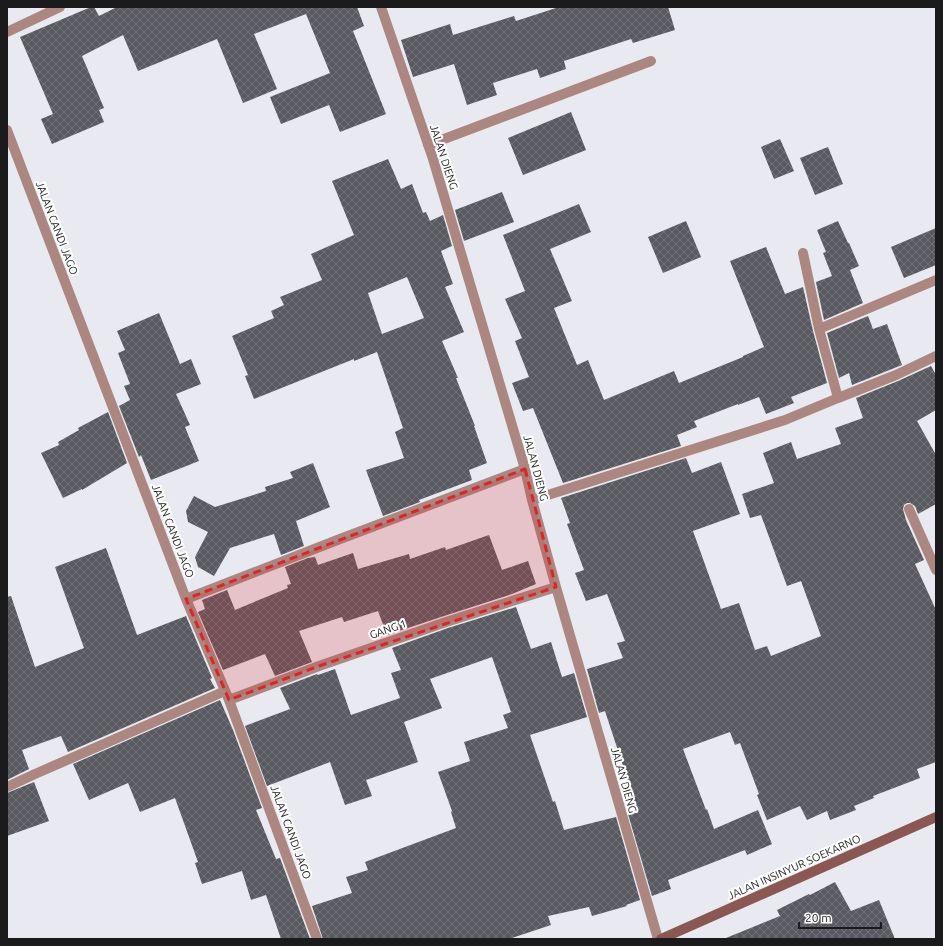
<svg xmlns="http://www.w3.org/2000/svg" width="943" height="946" viewBox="0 0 943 946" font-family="Ubuntu,sans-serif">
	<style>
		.building { fill: url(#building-cross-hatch); fill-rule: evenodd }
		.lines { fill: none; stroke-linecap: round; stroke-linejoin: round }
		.minor { stroke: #ac8782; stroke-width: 10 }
		.secondary { stroke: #8a5752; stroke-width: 10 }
		.marked { fill: #d62828; fill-opacity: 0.2; stroke: #d62828; stroke-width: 3; stroke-dasharray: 8 5; stroke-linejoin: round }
		.labels { text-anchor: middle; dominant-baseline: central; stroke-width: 4; stroke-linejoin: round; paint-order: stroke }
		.street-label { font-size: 11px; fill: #1b1b1e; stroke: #fff }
	</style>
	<defs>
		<pattern id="building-cross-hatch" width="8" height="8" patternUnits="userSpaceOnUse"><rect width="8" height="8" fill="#595a61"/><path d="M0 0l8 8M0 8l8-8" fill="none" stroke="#727278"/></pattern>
	</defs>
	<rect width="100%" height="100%" fill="#e9eaf1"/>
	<path class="building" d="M 91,7 L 94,7 L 99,16 L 117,7 L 357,7 L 364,26 L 353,31 L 386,114 L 340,132 L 329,105 L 281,124 L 270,97 L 330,73 L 306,14 L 254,34 L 277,89 L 243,103 L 217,39 L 138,71 L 123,35 L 82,56 L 104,108 L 99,110 L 104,122 L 52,144 L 41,119 L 53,114 L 20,37 Z
		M 559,7 L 668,7 L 675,30 L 633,43 L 631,39 L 564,61 L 566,69 L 540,78 L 537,69 L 493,83 L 497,95 L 467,105 L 454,64 L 413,77 L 401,40 L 450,24 L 453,35 L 514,16 L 516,21 Z
		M 571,112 L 586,150 L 523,175 L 508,138 Z
		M 780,139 L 794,171 L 774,179 L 761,147 Z
		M 828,147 L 843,184 L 815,195 L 800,158 Z
		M 388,159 L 401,189 L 412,184 L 423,213 L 426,212 L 430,221 L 443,215 L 452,246 L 441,251 L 453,284 L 445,287 L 464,332 L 442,341 L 458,378 L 456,378 L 475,426 L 474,426 L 487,463 L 469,470 L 472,480 L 419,500 L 420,502 L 383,516 L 366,470 L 404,458 L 395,432 L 403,428 L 377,352 L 354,361 L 354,359 L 254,399 L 245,376 L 248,375 L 232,336 L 274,318 L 271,311 L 284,305 L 280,297 L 322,280 L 311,254 L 354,235 L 332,181 ZM 407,277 L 424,318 L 382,334 L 368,293 Z
		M 502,192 L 514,222 L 464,241 L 455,210 Z
		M 579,204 L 591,232 L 550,249 L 572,301 L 554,308 L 577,365 L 588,360 L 604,400 L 674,371 L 679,383 L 743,357 L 743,356 L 764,347 L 730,261 L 766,247 L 785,294 L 803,287 L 813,331 L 827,383 L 791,397 L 794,403 L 766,414 L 759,397 L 738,405 L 738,404 L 694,421 L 697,427 L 677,435 L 681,446 L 563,483 L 533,408 L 523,411 L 512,383 L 529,377 L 515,341 L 522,338 L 505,299 L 525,291 L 503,235 Z
		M 686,221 L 701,257 L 663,273 L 648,237 Z
		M 838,221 L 848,243 L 849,243 L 859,266 L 850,270 L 863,303 L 824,320 L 816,282 L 832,276 L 823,253 L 826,252 L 817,230 Z
		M 936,228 L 936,265 L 904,278 L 891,247 Z
		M 159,313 L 180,364 L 191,359 L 201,384 L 176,394 L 190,425 L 185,427 L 199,461 L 151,480 L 141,455 L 139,457 L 119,406 L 130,400 L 124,386 L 130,384 L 118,353 L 125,350 L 117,331 Z
		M 868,316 L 873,329 L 887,324 L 902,365 L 852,385 L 849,373 L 839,378 L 827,333 Z
		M 931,366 L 936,375 L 936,410 L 917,421 L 936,455 L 936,504 L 918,514 L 915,506 L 910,503 L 907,503 L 904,505 L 903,509 L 906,520 L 924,560 L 915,564 L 936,610 L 936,762 L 917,769 L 920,778 L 873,796 L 874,798 L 854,806 L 856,810 L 830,820 L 827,811 L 807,820 L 800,806 L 767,820 L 757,795 L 759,794 L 740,743 L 735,745 L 730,732 L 683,749 L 706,810 L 707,809 L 714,829 L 758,810 L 772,844 L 747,855 L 745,850 L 668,880 L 671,889 L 652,896 L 628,814 L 637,812 L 628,787 L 630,787 L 605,711 L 599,713 L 587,669 L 623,658 L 617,643 L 625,641 L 607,594 L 586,601 L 575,573 L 584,570 L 567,524 L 570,523 L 561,498 L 686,458 L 692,473 L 721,462 L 740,514 L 693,531 L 721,609 L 739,603 L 755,650 L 767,646 L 771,656 L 821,636 L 801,581 L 787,586 L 761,515 L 750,518 L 742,494 L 774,483 L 763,453 L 791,442 L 797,459 L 841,444 L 835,428 L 863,418 L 856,398 L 898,381 Z
		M 108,412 L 127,463 L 82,490 L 82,489 L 63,498 L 41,453 L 59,445 L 58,442 L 79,430 L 78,428 Z
		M 313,463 L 330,507 L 296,521 L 304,546 L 281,555 L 274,534 L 230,548 L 214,576 L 198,567 L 195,557 L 208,532 L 188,522 L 186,511 L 194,496 L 215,507 L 266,491 L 265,487 L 293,478 L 290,472 Z
		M 489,535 L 502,570 L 528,561 L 536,584 L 512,594 L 444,616 L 387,635 L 378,611 L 344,622 L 342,617 L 299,631 L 312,662 L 275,676 L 265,654 L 223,670 L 198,612 L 205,609 L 202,600 L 227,590 L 235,610 L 288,588 L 287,585 L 291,584 L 285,567 L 308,558 L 315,557 L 318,565 L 353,553 L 358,569 L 409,554 L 410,559 L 445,547 L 446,550 Z
		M 106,548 L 137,635 L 186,616 L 212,678 L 210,679 L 215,688 L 68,752 L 61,736 L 22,750 L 29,769 L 7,780 L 7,597 L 11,596 L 35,667 L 84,648 L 55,567 Z
		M 516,607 L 531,649 L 551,642 L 562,677 L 574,673 L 587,717 L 530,735 L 553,802 L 555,801 L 564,830 L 616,817 L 640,900 L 626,905 L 627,906 L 592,916 L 589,907 L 548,916 L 551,925 L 509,939 L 323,939 L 312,906 L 352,893 L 346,877 L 368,870 L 365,862 L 456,828 L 451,812 L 452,811 L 438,772 L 470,761 L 464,742 L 508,728 L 503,715 L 511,712 L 492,657 L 430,679 L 442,708 L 404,722 L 418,762 L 366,780 L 372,796 L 345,805 L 330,762 L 267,786 L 245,726 L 290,709 L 280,688 L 317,674 L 318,675 L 335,669 L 351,715 L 400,698 L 391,673 L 401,670 L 392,648 L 448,628 Z
		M 220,700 L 233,730 L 262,808 L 256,810 L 276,859 L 280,858 L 310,939 L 281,939 L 266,895 L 251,900 L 242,871 L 202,884 L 195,863 L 198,862 L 175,798 L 140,812 L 128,783 L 89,800 L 73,764 Z
		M 34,782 L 49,821 L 7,836 L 7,793 Z
		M 835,882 L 851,911 L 879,900 L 895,939 L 726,939 L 726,938 L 780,916 L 777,910 L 809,894 L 810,895 Z"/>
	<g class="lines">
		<path class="minor" d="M 381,7 L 433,159 L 525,469 L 532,500 L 556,587 L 658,939
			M 7,32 L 60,7
			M 7,130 L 186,599 L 229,700 L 317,939
			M 428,145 L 651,61
			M 803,253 L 819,329
			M 838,398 L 896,375 L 936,356
			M 532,500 L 785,420 L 838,398 L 819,329 L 936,280
			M 909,509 L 936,570
			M 186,599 L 340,539 L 525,469
			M 229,700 L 319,666 L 446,622 L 556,587
			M 7,787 L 35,774 L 225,691"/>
		<path class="secondary" d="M 661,939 L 936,817"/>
	</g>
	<path class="marked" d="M 525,469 L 556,587 L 319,666 L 229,700 L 186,599 Z"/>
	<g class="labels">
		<g class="street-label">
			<text transform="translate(444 157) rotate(72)">JALAN DIENG</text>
			<text transform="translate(57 228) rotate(69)">JALAN CANDI JAGO</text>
			<text transform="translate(536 468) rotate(75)">JALAN DIENG</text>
			<text transform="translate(173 531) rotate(69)">JALAN CANDI JAGO</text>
			<text transform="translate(388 629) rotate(-19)">GANG 1</text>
			<text transform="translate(624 780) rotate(74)">JALAN DIENG</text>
			<text transform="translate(291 832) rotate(70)">JALAN CANDI JAGO</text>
			<text transform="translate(794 867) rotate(-24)">JALAN INSINYUR SOEKARNO</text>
		</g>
	</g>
	<rect width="943" height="946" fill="none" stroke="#1b1b1e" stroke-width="16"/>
	<path d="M799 922v6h82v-6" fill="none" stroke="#1b1b1e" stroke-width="2"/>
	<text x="805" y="922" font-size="12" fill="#1b1b1e" stroke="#ffffff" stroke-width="3" paint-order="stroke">20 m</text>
</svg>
